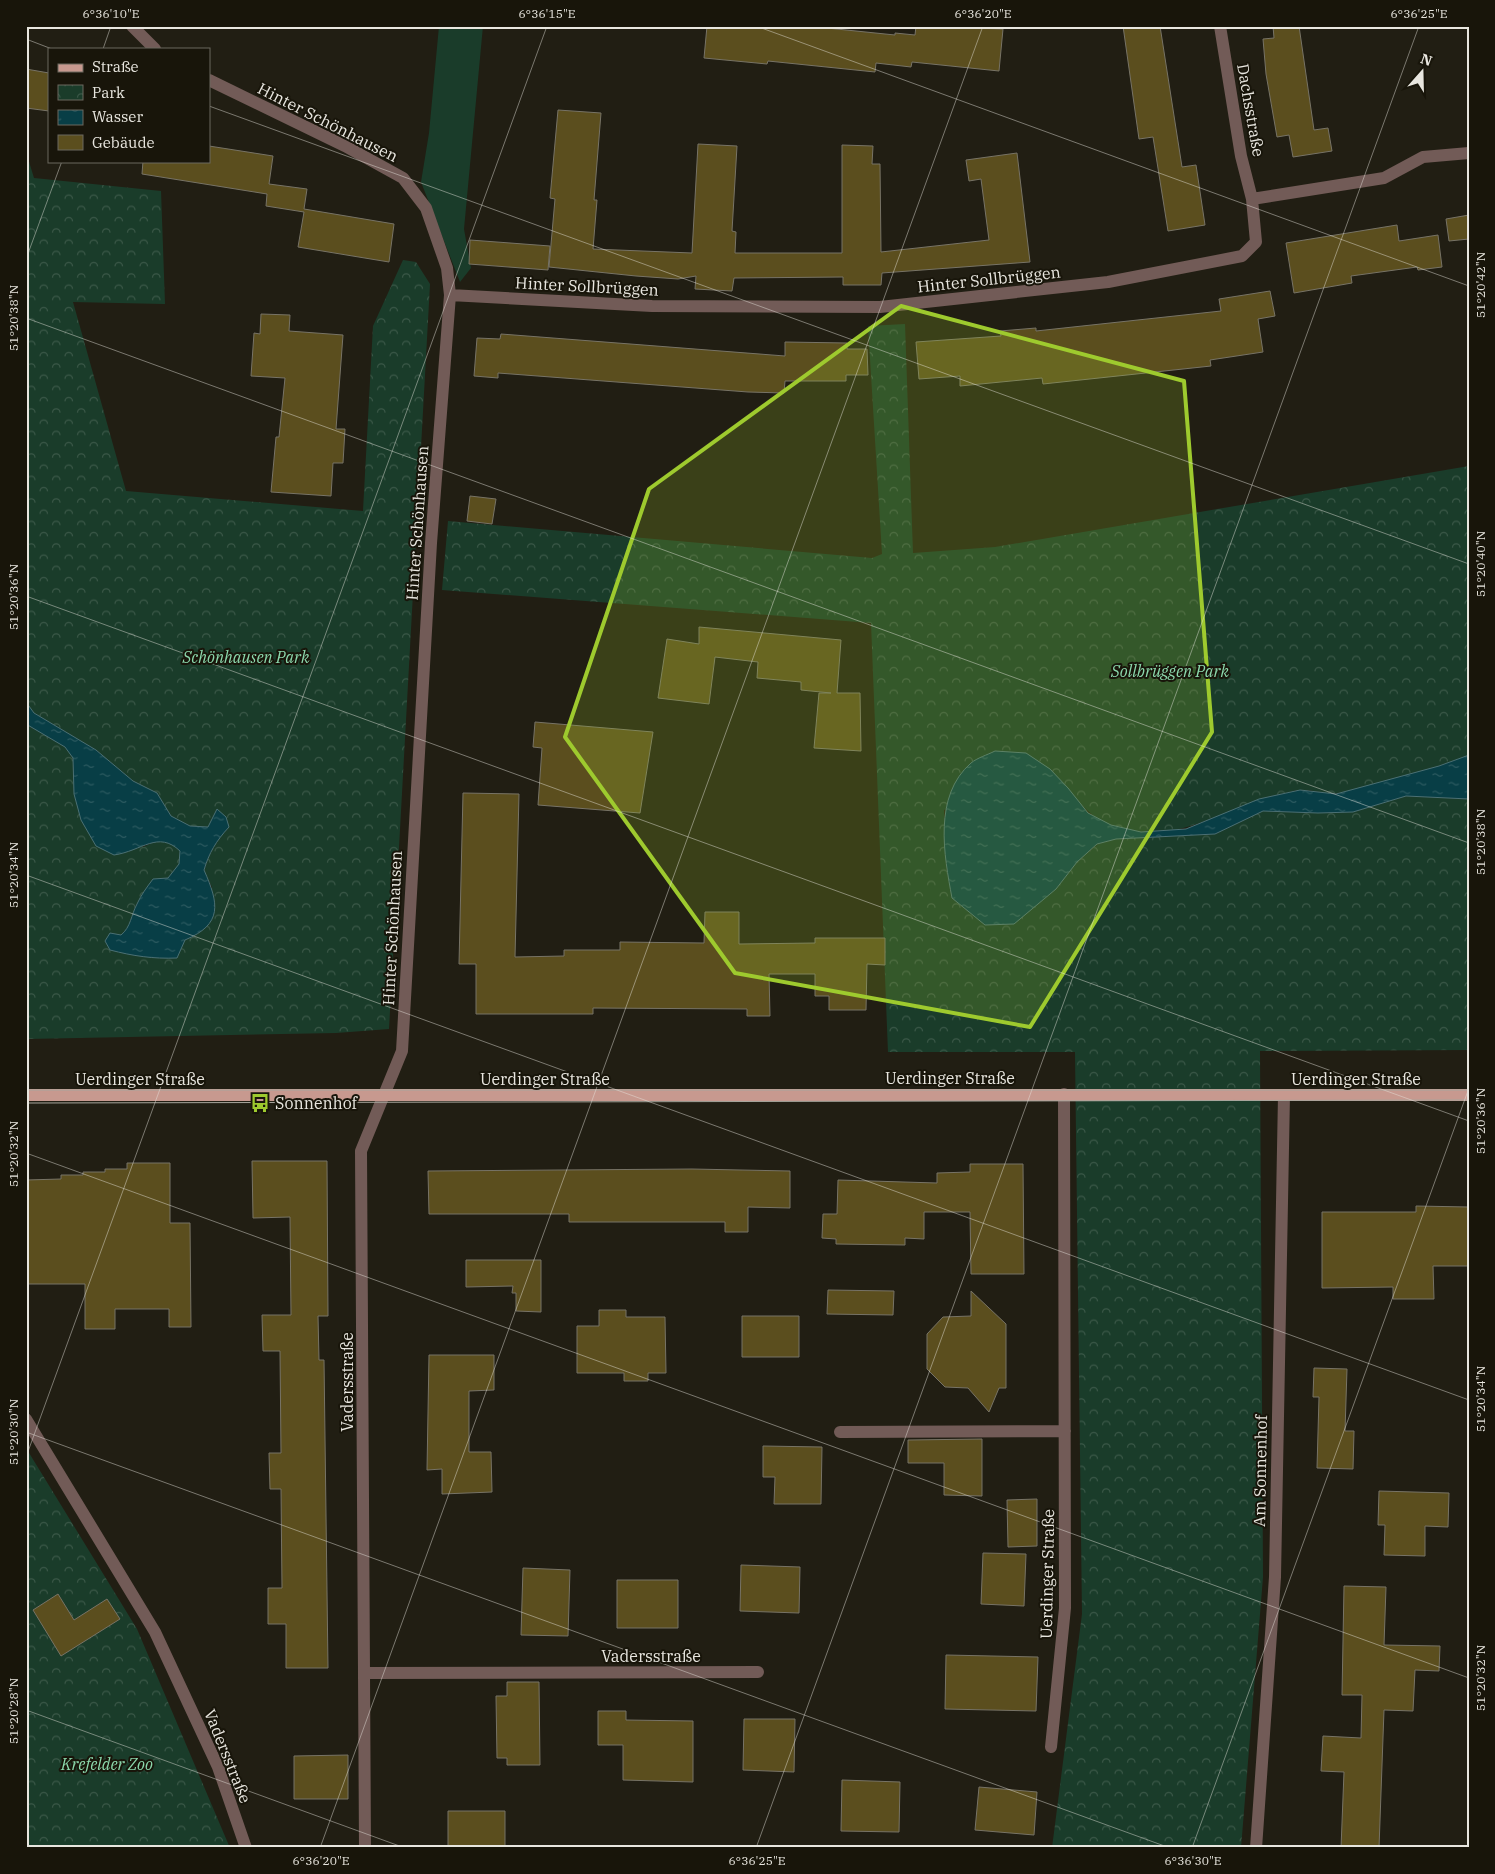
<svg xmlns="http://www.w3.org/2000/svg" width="1495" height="1874" viewBox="0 0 1495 1874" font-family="'IBM Plex Serif',serif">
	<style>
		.grass { fill: #1a3c2a }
		.park { fill: url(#park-crowns) }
		.water { fill: url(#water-ripples); stroke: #4b7074 }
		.building { fill: #5b4e1e; stroke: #777366 }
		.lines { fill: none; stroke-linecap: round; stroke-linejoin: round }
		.minor { stroke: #725b57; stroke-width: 12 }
		.major { stroke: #c7998f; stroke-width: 12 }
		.tram { stroke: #a8a69d; stroke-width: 1 }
		.marked { fill: #9eca2e; fill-opacity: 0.2; stroke: #9eca2e; stroke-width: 4; stroke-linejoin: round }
		.ticks { fill: none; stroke: #e8e6df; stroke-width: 1; stroke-opacity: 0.45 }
		.labels { text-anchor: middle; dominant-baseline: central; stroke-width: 4; stroke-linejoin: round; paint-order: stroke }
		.street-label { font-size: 16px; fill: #e8e6df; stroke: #18150a }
		.park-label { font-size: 16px; font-style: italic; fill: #8cd9ad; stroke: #18150a }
		.poi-label { font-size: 16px; fill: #e8e6df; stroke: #18150a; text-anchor: start }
		.neatline { fill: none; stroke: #e8e6df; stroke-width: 2 }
		.ticks-label { font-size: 12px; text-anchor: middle; fill: #e8e6df }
	</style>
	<defs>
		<pattern id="park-crowns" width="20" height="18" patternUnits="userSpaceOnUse" patternTransform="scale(1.25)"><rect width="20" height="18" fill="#1a3c2a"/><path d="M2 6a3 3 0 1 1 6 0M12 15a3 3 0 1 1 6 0" fill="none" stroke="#3b5848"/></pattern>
		<pattern id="water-ripples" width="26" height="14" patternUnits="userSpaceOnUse" patternTransform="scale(1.25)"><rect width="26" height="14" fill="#083e46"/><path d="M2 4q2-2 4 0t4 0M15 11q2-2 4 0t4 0" fill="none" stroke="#2c5a60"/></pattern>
	</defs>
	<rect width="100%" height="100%" fill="#211e13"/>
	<path class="grass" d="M 439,26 L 483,26 L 464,229 L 471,268 L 460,282 L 421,182 L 429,133 Z"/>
	<path class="park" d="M 26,152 L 34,178 L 161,191 L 165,304 L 73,302 L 126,491 L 363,511 L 373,326 L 403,260 L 416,262 L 430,284 L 389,1029 L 336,1033 L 26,1039 L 26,724 L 65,747 L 73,758 L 73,776 L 143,847 C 160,839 166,837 180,851 L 179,864 L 168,878 L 153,880 L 136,905 L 128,929 L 121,936 L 105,941 L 185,940 L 196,935 L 212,887 L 204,871 C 209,853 216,841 229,827 L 217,809 L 208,827 L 190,826 L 171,816 L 157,793 L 133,781 L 96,750 L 34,713 L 26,702 Z
		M 905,324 L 913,553 L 995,547 L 1469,466 L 1469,755 C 1430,770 1379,787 1338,793 C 1326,795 1312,789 1300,790 C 1294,790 1287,793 1281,794 C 1224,806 1174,850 1110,825 C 1084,814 1069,789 1050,769 L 944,810 L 946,866 L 952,898 L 985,925 L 1013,924 L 1056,889 L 1077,862 L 1098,844 L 1116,839 L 1215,834 L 1263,811 L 1318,813 L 1353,812 L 1406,796 L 1469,799 L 1469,1050 L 1260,1051 L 1263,1577 L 1241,1848 L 1052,1848 L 1082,1614 L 1075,1052 L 888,1052 L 871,623 L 442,590 L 448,521 L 872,558 L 882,554 L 868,326 Z
		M 26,1448 L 137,1629 L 230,1848 L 26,1848 Z"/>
	<path class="water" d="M 26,702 L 34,713 L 96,750 L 133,781 L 157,793 L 171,816 L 190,826 L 208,827 L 217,809 L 226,817 L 229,827 C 216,841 209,853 204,870 C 219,904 223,924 185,940 L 177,958 C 153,959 133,956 110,950 L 105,941 L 110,933 L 121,935 C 131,927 131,915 137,904 C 141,895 147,887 153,879 L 168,878 L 179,864 L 180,851 C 158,830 142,851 114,855 L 96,846 L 81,820 L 74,794 L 73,758 L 65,747 L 26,724 Z
		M 995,751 L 1026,753 L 1050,769 L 1068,788 L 1088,813 L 1111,825 L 1141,832 L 1186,829 L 1259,799 L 1300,790 L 1336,794 L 1439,766 L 1469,755 L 1469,799 L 1406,796 L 1353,812 L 1318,813 L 1263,811 L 1215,834 L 1116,839 L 1097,844 L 1077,862 L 1056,889 L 1014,924 L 985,925 L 952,898 C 944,855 933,796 971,763 C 977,758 987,755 995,751 Z"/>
	<path class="building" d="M 707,26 L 807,26 L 895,35 L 895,33 L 915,35 L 916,26 L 1003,29 L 999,71 L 912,62 L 911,67 L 876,63 L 875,72 L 768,61 L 767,64 L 704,58 Z
		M 1123,26 L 1160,26 L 1182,167 L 1196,165 L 1205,225 L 1168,231 L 1153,137 L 1139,139 Z
		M 1273,26 L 1299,26 L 1314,130 L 1328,128 L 1332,151 L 1293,157 L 1289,135 L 1277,137 L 1266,74 L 1263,39 L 1274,38 Z
		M 26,69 L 49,73 L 49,111 L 26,108 Z
		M 558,110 L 601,113 L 594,200 L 597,200 L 593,249 L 692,253 L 698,144 L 737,146 L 732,231 L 736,232 L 735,253 L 842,253 L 842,145 L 873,146 L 872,164 L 880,164 L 881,252 L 989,240 L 981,179 L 969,181 L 966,160 L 1017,153 L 1030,262 L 882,273 L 881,285 L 843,285 L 843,277 L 734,278 L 732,291 L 695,289 L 696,276 L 678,279 L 636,276 L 549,267 L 555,199 L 550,198 Z
		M 209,146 L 273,156 L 269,184 L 307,189 L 304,209 L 394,224 L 389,262 L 298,247 L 304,212 L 266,206 L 267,194 L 142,174 L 143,161 L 209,161 Z
		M 1469,215 L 1469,239 L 1449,241 L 1446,219 Z
		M 1397,225 L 1399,241 L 1438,235 L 1442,267 L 1418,270 L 1417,267 L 1351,276 L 1352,283 L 1294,293 L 1286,243 Z
		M 470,240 L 550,246 L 548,270 L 469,264 Z
		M 1270,291 L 1275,316 L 1258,319 L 1263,352 L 1210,360 L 1211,366 L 1043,384 L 1042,378 L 960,386 L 960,376 L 919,379 L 916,342 L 1001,336 L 1000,331 L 1036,328 L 1036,331 L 1221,311 L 1219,299 Z
		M 261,314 L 290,315 L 289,331 L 343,335 L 336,429 L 345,429 L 343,463 L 333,463 L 331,496 L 271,492 L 276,437 L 279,437 L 285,378 L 251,376 L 254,333 L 260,334 Z
		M 501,334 L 785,356 L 785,342 L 847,343 L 847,349 L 867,349 L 868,375 L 846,375 L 846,381 L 785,381 L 784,393 L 748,392 L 498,373 L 498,378 L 474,376 L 477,338 L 500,339 Z
		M 470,496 L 496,499 L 492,524 L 467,521 Z
		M 699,627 L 841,640 L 837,693 L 860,693 L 861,751 L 814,748 L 819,693 L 831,693 L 801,690 L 801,682 L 757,678 L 758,662 L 715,657 L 709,704 L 658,698 L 667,639 L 699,644 Z
		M 535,722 L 653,732 L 640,813 L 538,805 L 542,748 L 533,747 Z
		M 463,793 L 519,794 L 515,957 L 564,956 L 564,950 L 620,950 L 620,942 L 704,943 L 705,912 L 739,912 L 739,944 L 815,943 L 815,938 L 885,938 L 885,965 L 867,964 L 866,1010 L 829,1010 L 829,996 L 815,996 L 815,974 L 769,974 L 770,1016 L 747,1016 L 747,1009 L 593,1008 L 593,1014 L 476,1014 L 476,964 L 459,964 Z
		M 252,1161 L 327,1161 L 328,1316 L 318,1316 L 319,1360 L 324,1360 L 328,1668 L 286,1668 L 286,1624 L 268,1624 L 268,1588 L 282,1588 L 281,1489 L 270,1489 L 269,1453 L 281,1453 L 280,1351 L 263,1351 L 262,1315 L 291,1315 L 290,1217 L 253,1218 Z
		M 127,1163 L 170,1163 L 170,1223 L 190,1223 L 191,1327 L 169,1327 L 169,1309 L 115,1309 L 115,1329 L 85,1329 L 85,1284 L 26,1284 L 26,1180 L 61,1179 L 61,1175 L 83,1175 L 83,1172 L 105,1172 L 105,1169 L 127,1169 Z
		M 970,1164 L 1023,1164 L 1024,1274 L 971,1274 L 970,1212 L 924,1212 L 924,1239 L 905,1238 L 905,1245 L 836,1244 L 836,1239 L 822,1238 L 823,1214 L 837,1214 L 838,1180 L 937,1183 L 937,1173 L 970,1172 Z
		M 692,1169 L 790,1171 L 790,1208 L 748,1207 L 748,1232 L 725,1232 L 725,1222 L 569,1222 L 569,1214 L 429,1214 L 428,1171 Z
		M 1416,1206 L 1469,1207 L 1469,1266 L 1433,1266 L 1434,1299 L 1393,1299 L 1393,1287 L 1322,1288 L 1322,1212 L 1416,1212 Z
		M 466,1260 L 541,1260 L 541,1312 L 516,1311 L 516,1293 L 512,1293 L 513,1286 L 466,1287 Z
		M 828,1290 L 894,1291 L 893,1315 L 827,1314 Z
		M 971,1291 L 1006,1324 L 1006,1388 L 999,1388 L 989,1412 L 968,1388 L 945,1387 L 927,1369 L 927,1334 L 943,1317 L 971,1316 Z
		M 599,1310 L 626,1310 L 626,1317 L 665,1317 L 666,1373 L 648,1373 L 648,1381 L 624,1381 L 624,1373 L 577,1373 L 577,1326 L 599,1326 Z
		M 742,1316 L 799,1316 L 799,1357 L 742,1357 Z
		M 429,1355 L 494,1355 L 494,1390 L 469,1391 L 469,1452 L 491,1452 L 492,1492 L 442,1494 L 442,1469 L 427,1470 Z
		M 1314,1368 L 1347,1369 L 1345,1431 L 1354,1431 L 1353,1469 L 1317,1468 L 1319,1397 L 1313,1397 Z
		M 982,1439 L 982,1496 L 944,1495 L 944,1463 L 908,1463 L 908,1440 Z
		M 763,1446 L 822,1447 L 821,1504 L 774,1504 L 775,1477 L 763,1477 Z
		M 1379,1491 L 1449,1493 L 1448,1527 L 1425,1526 L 1425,1556 L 1384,1555 L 1385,1525 L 1378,1525 Z
		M 1037,1499 L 1037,1546 L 1008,1547 L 1007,1500 Z
		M 983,1553 L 1026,1554 L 1024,1606 L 981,1604 Z
		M 741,1565 L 800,1567 L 799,1613 L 740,1611 Z
		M 523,1568 L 570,1570 L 568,1636 L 521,1635 Z
		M 617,1580 L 678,1580 L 678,1628 L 617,1628 Z
		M 1344,1586 L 1386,1587 L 1384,1645 L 1440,1646 L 1439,1671 L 1415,1670 L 1413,1711 L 1384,1710 L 1379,1848 L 1341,1848 L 1344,1772 L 1321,1771 L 1323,1736 L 1361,1738 L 1362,1695 L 1342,1695 Z
		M 58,1594 L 74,1620 L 107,1599 L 120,1619 L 61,1656 L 33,1610 Z
		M 946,1655 L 1038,1657 L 1036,1711 L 945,1709 Z
		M 507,1682 L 539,1682 L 540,1765 L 507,1765 L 507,1758 L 497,1758 L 496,1696 L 507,1696 Z
		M 598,1711 L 626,1711 L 626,1720 L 693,1721 L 693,1782 L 623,1780 L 623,1745 L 598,1745 Z
		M 744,1719 L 795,1719 L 794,1772 L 743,1770 Z
		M 348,1755 L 348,1799 L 294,1799 L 294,1756 Z
		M 842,1780 L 900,1782 L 899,1832 L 841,1831 Z
		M 979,1787 L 1037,1792 L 1034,1835 L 975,1830 Z
		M 448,1811 L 505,1811 L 505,1848 L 448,1848 Z"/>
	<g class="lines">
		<path class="minor" d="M 132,26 L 155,49
			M 1220,26 L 1241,156 L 1252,199
			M 209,80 L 345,146 L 403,178 L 426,208 L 447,268 L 450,295 L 431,543 L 402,1051 L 361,1151 L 365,1848
			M 450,295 L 652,306 L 880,307 L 1108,282 L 1242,256 L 1256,242 L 1252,199 L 1384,178 L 1423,157 L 1469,153
			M 26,1419 L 155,1632 L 218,1767 L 246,1848
			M 840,1432 L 1065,1431
			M 365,1673 L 758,1672
			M 1051,1747 L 1065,1608 L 1064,1094
			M 1256,1848 L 1275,1577 L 1284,1095"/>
		<path class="major" d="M 26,1095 L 1469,1095"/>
		<path class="tram" d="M 26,1090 L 1469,1090
			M 26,1103 L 1469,1100"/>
	</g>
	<path class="marked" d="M 901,306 L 1184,381 L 1212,732 L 1030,1027 L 735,973 L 565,737 L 649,489 Z"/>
	<path class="ticks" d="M 756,26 L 1469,286M 26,39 L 52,49M 103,49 L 111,26M 209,106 L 1469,564M 26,259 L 62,161M 26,318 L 1469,843M 26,596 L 1469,1121M 26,875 L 1469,1400M 26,1153 L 1469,1678M 26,1432 L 1170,1848M 26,1457 L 547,26M 26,1710 L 405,1848M 320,1848 L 983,26M 756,1848 L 1419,26M 1192,1848 L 1469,1088"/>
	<defs>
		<g id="bus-bare" transform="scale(1.5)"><path d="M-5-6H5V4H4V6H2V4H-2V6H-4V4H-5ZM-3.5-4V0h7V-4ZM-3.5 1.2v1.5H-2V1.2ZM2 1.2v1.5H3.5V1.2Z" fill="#9eca2e" stroke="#18150a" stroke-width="2.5" paint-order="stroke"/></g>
	</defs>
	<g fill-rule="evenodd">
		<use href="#bus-bare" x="260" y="1103"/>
	</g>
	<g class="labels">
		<g class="street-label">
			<text transform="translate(1251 110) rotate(80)">Dachsstraße</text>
			<text transform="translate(328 122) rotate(27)">Hinter Schönhausen</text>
			<text transform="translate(989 279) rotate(-6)">Hinter Sollbrüggen</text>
			<text transform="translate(587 286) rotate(3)">Hinter Sollbrüggen</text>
			<text transform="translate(417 523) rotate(-86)">Hinter Schönhausen</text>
			<text transform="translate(392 928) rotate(-87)">Hinter Schönhausen</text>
			<text x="950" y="1078">Uerdinger Straße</text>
			<text x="140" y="1079">Uerdinger Straße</text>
			<text x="545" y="1079">Uerdinger Straße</text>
			<text x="1356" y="1079">Uerdinger Straße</text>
			<text transform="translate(347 1382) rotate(-90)">Vadersstraße</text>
			<text transform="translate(1260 1471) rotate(-89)">Am Sonnenhof</text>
			<text transform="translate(1047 1574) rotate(-89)">Uerdinger Straße</text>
			<text x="651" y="1656">Vadersstraße</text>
			<text transform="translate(228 1756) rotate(68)">Vadersstraße</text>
		</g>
		<g class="park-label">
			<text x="246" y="657">Schönhausen Park</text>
			<text x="1170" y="671">Sollbrüggen Park</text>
			<text x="107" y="1764">Krefelder Zoo</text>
		</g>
		<g class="poi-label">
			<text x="275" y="1103">Sonnenhof</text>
		</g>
	</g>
	<rect width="1495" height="1874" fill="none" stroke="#18150a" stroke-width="55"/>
	<rect x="48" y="48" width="162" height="115" fill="#18150a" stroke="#6b695f"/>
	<rect x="58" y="64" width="25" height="8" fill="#c7998f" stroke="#6b695f"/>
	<text x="92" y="72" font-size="15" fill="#e8e6df">Straße</text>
	<rect x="58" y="85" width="25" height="15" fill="url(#park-crowns)" stroke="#6b695f"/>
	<text x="92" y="98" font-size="15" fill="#e8e6df">Park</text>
	<rect x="58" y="110" width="25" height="15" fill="url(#water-ripples)" stroke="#6b695f"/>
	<text x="92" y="122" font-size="15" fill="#e8e6df">Wasser</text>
	<rect x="58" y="135" width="25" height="15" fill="#5b4e1e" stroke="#6b695f"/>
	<text x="92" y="148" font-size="15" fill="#e8e6df">Gebäude</text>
	<g transform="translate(1422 72) rotate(20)" stroke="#18150a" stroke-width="4" paint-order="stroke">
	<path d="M0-4L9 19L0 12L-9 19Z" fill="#e8e6df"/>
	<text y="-8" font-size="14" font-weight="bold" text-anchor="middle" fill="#e8e6df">N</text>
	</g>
	<rect x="28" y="28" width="1440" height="1818" class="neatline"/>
	<g class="ticks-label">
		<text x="111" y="18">6°36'10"E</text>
		<text x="547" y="18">6°36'15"E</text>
		<text x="983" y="18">6°36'20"E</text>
		<text x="1419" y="18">6°36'25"E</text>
		<text transform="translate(1481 285) rotate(-90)" y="4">51°20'42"N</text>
		<text transform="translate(14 318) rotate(-90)" y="4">51°20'38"N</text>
		<text transform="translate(1481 564) rotate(-90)" y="4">51°20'40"N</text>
		<text transform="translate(14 597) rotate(-90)" y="4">51°20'36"N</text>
		<text transform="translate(1481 842) rotate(-90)" y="4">51°20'38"N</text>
		<text transform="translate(14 875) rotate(-90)" y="4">51°20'34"N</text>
		<text transform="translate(1481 1121) rotate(-90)" y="4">51°20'36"N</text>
		<text transform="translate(14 1154) rotate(-90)" y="4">51°20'32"N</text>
		<text transform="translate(1481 1399) rotate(-90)" y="4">51°20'34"N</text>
		<text transform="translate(14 1432) rotate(-90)" y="4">51°20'30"N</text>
		<text transform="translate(1481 1678) rotate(-90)" y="4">51°20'32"N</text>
		<text transform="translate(14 1711) rotate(-90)" y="4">51°20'28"N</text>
		<text x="321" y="1865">6°36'20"E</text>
		<text x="757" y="1865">6°36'25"E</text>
		<text x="1193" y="1865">6°36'30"E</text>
	</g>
</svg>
